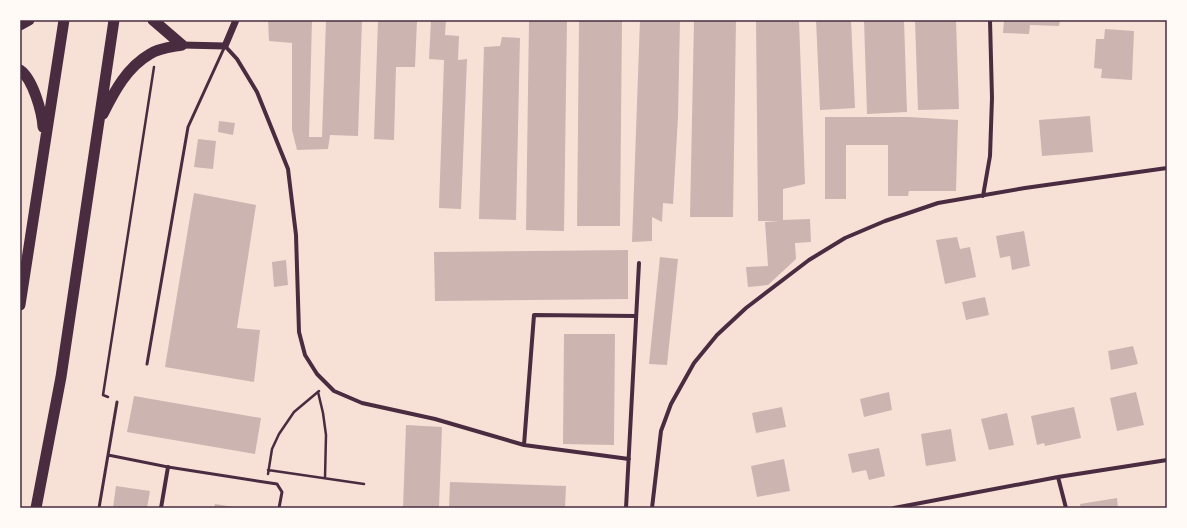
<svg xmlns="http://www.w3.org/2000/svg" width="1187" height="528" viewBox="0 0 1187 528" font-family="'Roboto Condensed',sans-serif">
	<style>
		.building { fill: #ccb4b1 }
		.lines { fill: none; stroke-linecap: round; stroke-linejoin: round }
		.path { stroke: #4a2c40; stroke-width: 2.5 }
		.service { stroke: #4a2c40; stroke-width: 3 }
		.minor { stroke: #4a2c40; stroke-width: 4 }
		.tertiary { stroke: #4a2c40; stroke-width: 7 }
		.trunk { stroke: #4a2c40; stroke-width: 11 }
		.neatline { fill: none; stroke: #4a2c40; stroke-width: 1.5 }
	</style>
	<rect width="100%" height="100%" fill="#f7e1d7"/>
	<path class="building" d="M 268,20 L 312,20 L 309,137 L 322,137 L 326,20 L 362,20 L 358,136 L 330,135 L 328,149 L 297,150 L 292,130 L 292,43 L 269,41 Z
		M 378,20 L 417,20 L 415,67 L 396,67 L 394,140 L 374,139 Z
		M 431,20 L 446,20 L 445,35 L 459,36 L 458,60 L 467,59 L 461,209 L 439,208 L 444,60 L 429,59 Z
		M 529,20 L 567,20 L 564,231 L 526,230 Z
		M 579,20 L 622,20 L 620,226 L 577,226 Z
		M 640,20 L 680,20 L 678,117 L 673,204 L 663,203 L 662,222 L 652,217 L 652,241 L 632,242 Z
		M 694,20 L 736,20 L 733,217 L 690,217 Z
		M 756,20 L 799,20 L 805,184 L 783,189 L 783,220 L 810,219 L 811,242 L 795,243 L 796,259 L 768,285 L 748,287 L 746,267 L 768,266 L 765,222 L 780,221 L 758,221 Z
		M 816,20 L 851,20 L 855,108 L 820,110 Z
		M 864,20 L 904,20 L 907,112 L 867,114 Z
		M 915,20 L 956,20 L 959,109 L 918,110 Z
		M 1004,20 L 1060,20 L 1059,26 L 1030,25 L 1029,34 L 1003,33 Z
		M 1105,29 L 1134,31 L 1132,80 L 1101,78 L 1102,69 L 1094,68 L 1096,39 L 1104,39 Z
		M 502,37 L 520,38 L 516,220 L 479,219 L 484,47 L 500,46 Z
		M 1090,116 L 1093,152 L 1042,156 L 1039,120 Z
		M 825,117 L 909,117 L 958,120 L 956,191 L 909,191 L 908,196 L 888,196 L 888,145 L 846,145 L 846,199 L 825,199 Z
		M 219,121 L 235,123 L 233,135 L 218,132 Z
		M 198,139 L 216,141 L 213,169 L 194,167 Z
		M 194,193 L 256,205 L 237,328 L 260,330 L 254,382 L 165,367 Z
		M 1024,231 L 1030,266 L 1012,270 L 1010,256 L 1000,258 L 996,236 Z
		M 957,237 L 960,249 L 970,247 L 976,277 L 945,284 L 936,240 Z
		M 628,250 L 628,299 L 435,301 L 434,252 Z
		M 660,257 L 678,259 L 667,365 L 649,364 Z
		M 286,260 L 288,285 L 274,287 L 272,262 Z
		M 985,297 L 989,315 L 966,320 L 962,302 Z
		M 564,334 L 615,334 L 614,445 L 563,444 Z
		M 1133,346 L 1138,364 L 1111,370 L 1108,351 Z
		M 889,392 L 892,410 L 864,417 L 860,399 Z
		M 1136,392 L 1144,425 L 1117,431 L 1110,398 Z
		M 134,396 L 261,418 L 255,454 L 127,432 Z
		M 782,407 L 786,427 L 756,433 L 752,413 Z
		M 1074,407 L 1081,438 L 1045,446 L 1044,443 L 1037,445 L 1031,416 Z
		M 1007,413 L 1014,445 L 989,450 L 981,419 Z
		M 406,425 L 442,427 L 439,508 L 403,508 Z
		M 951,429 L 956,461 L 926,466 L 921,434 Z
		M 879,448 L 885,476 L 869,480 L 866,470 L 852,473 L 848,454 Z
		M 784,459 L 790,491 L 757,497 L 751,466 Z
		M 450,482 L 566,486 L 565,508 L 449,508 Z
		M 116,486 L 150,491 L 147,508 L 113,508 Z
		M 1117,498 L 1118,508 L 1081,508 L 1080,504 Z
		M 215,504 L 234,507 L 233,508 L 214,508 Z"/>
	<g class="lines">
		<path class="path" d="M 318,392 L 323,413 L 326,435 L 325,478
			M 108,397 L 103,395 L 154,67
			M 268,470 L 364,484
			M 268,474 L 272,449 L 279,434 L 294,412 L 319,391"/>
		<path class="service" d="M 147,364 L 188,127 L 225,46
			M 108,455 L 168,467 L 277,484 L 282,492 L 279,508
			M 99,508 L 117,402"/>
		<path class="minor" d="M 225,46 L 237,59 L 257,92 L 288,169 L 296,235 L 299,332 L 305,355 L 317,374 L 334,391 L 362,403 L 435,419 L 524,445
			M 983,196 L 990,156 L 992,98 L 990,20
			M 629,459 L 524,445 L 534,315 L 636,316
			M 1058,477 L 1066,508
			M 161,508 L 168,467
			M 626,508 L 639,263
			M 652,508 L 661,431 L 671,404 L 694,363 L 717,335 L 746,308 L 809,260 L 845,238 L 885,221 L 938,203 L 1025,188 L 1167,168
			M 894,508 L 1058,477 L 1167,460"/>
		<path class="tertiary" d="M 182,45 L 225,46 L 236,20"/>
		<path class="trunk" d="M 153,20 L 182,45
			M 20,25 L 29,20
			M 20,70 C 33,79 42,112 43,127
			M 103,114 C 114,92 127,67 150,54 C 159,48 172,47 182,45
			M 20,305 L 64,20
			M 36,508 L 61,377 L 114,20"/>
	</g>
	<rect width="1187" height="528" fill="none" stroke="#fffaf5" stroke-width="42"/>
	<rect x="21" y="21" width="1145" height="486" class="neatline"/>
</svg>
